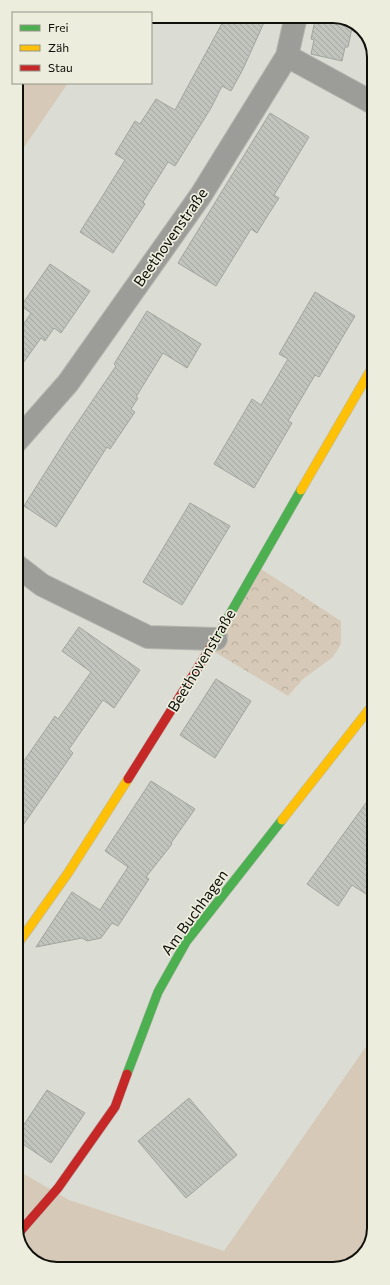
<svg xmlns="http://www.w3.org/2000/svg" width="390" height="1285" viewBox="0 0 390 1285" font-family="Commissioner,sans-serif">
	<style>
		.green { fill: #d6c9b7 }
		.park { fill: url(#park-crowns) }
		.building { fill: url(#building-back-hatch); stroke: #a2a49e }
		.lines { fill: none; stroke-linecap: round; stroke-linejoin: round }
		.street-casing { stroke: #b6b6b1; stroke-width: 24 }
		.fast-casing { stroke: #b6b6b1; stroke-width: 10 }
		.slow-casing { stroke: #b6b6b1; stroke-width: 10 }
		.jam-casing { stroke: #b6b6b1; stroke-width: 10 }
		.street { stroke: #9c9c99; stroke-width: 22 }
		.fast { stroke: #4caf50; stroke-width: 9 }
		.slow { stroke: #ffc107; stroke-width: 9 }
		.jam { stroke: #c62828; stroke-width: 9 }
		.labels { text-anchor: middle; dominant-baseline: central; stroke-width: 3.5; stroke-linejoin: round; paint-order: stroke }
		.street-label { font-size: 15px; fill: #10100b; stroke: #eceddd }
		.rim { fill: none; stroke: #10100b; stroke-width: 2 }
	</style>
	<defs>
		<pattern id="park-crowns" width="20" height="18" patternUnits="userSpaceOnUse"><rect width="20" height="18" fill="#d6c9b7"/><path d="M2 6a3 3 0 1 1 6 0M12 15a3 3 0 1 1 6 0" fill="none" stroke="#b7ac9c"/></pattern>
		<pattern id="building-back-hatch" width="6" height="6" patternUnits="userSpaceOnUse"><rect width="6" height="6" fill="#c1c3bd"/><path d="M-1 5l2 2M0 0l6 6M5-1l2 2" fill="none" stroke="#a5a6a1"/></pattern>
	</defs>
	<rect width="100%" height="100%" fill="#dbdcd4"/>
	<path class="green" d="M 16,83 L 68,83 L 16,159 Z
		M 374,1035 L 374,1228 L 364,1255 L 341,1268 L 52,1269 L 30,1259 L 17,1236 L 17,1170 L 69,1200 L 224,1251 Z"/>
	<path class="park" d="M 261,569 L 341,621 L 341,644 L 333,657 L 303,679 L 288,696 L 213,651 Z"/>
	<path class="building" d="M 226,16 L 267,16 L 243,69 L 231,91 L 222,86 L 211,108 L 175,166 L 168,162 L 143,202 L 145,204 L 113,253 L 80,232 L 125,160 L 115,154 L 135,121 L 140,124 L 156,99 L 175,110 Z
		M 316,16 L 338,16 L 353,23 L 348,47 L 345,47 L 342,61 L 311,54 L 314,40 L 311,39 Z
		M 270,113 L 309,137 L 274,195 L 279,198 L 268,215 L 257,233 L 251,229 L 216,286 L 178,263 Z
		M 50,264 L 90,291 L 61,333 L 54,328 L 45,341 L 41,338 L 16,373 L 16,335 L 31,313 L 21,306 Z
		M 315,292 L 355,316 L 319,377 L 315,375 L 288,421 L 292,423 L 254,488 L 214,464 L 252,399 L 261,405 L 275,381 L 288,359 L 279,354 Z
		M 147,311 L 201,344 L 187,368 L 163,353 L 136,397 L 138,398 L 131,409 L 135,412 L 110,449 L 107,447 L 56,527 L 24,506 L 67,438 L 116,366 L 114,364 Z
		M 190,503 L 230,526 L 182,605 L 143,582 Z
		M 79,627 L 140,670 L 114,708 L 103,700 L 69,749 L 73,753 L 17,834 L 17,771 L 55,716 L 58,719 L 91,672 L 62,651 Z
		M 216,679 L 251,701 L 215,758 L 180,735 Z
		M 151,781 L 195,809 L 171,843 L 172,844 L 146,877 L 149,879 L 118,926 L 112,923 L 101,938 L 87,941 L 82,938 L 36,947 L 72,892 L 100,910 L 128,867 L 105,851 Z
		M 374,792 L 374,899 L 352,885 L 338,906 L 307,884 Z
		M 47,1090 L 85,1113 L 51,1163 L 17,1140 L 17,1135 Z
		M 189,1098 L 237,1155 L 186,1198 L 138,1141 Z"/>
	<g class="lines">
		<g class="street-casing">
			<path id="street" d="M 287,56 L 373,103
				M 16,442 L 68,383 L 201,195 L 287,56 L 296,16
				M 16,565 L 42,585 L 148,637 L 216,639"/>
		</g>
		<g class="fast-casing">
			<path id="fast" d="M 214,642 L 301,490
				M 127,1074 L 158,992 L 186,942 L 282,820"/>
		</g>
		<g class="slow-casing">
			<path id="slow" d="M 301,490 L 373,366
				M 282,820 L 374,703
				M 17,945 L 68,873 L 128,779"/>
		</g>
		<g class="jam-casing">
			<path id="jam" d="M 128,779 L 214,642
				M 17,1235 L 58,1188 L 115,1107 L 127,1074"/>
		</g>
		<use href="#street" class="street"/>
		<use href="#fast" class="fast"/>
		<use href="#slow" class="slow"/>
		<use href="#jam" class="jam"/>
	</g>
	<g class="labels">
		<g class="street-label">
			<text transform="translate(170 237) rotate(-55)">Beethovenstraße</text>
			<text transform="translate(201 660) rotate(-59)">Beethovenstraße</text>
			<text transform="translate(194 912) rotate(-54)">Am Buchhagen</text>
		</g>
	</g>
	<path d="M0 0H390V1285H0ZM57 23H333A34 34 0 0 1 367 57V1228A34 34 0 0 1 333 1262H57A34 34 0 0 1 23 1228V57A34 34 0 0 1 57 23Z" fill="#eceddd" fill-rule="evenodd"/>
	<path class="rim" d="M57 23H333A34 34 0 0 1 367 57V1228A34 34 0 0 1 333 1262H57A34 34 0 0 1 23 1228V57A34 34 0 0 1 57 23Z"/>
	<rect x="12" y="12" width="140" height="72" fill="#eceddd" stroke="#949589"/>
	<rect x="20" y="25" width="20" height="6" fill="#4caf50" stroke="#949589"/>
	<text x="48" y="32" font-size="12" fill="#10100b">Frei</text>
	<rect x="20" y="45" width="20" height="6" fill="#ffc107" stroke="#949589"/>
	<text x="48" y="52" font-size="12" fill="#10100b">Zäh</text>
	<rect x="20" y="65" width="20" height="6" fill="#c62828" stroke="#949589"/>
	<text x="48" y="72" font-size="12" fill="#10100b">Stau</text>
</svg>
